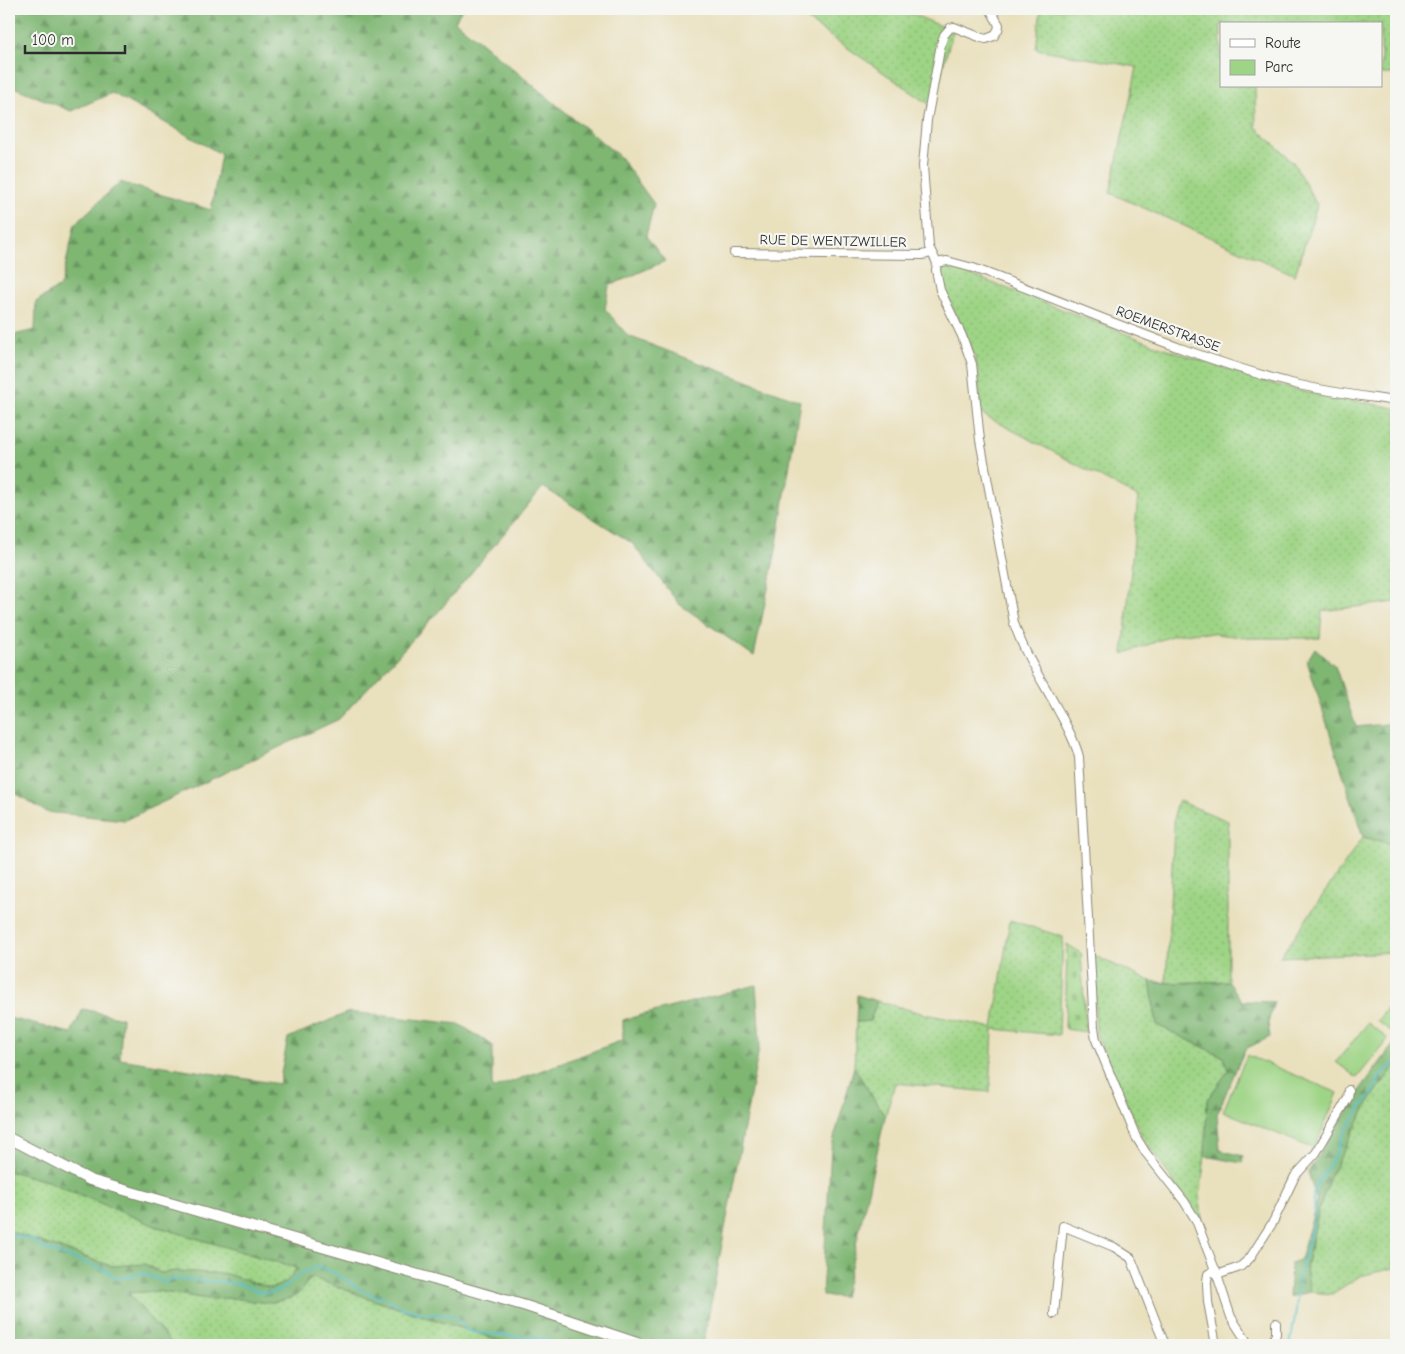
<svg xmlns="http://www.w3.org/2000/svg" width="1405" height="1354" viewBox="0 0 1405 1354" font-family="'Comic Neue',sans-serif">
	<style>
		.grass { fill: url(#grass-dots); stroke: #648058 }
		.forest { fill: url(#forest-firs); stroke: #54704e }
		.cemetery { fill: url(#cemetery-stones); stroke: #648058 }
		.park { fill: #9ed485; stroke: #648058 }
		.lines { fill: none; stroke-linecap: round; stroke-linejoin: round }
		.stream { stroke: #4dbcc2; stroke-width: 2 }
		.minor-casing { stroke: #8a8674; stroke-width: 10 }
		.tertiary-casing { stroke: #8a8674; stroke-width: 12 }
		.minor { stroke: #fff; stroke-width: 8 }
		.tertiary { stroke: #fff; stroke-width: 10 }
		.labels { text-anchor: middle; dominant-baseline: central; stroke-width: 4.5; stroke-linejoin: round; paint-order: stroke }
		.street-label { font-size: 14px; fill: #2b2b2b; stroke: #f6f6f2 }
	</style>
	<defs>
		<pattern id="grass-dots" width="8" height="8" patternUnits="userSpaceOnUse" patternTransform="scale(1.25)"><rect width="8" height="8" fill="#9ed485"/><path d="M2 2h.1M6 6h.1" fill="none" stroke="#88b673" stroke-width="1.8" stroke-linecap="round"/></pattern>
		<pattern id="forest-firs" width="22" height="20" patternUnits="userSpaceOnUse" patternTransform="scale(1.25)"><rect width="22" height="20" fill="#7eb672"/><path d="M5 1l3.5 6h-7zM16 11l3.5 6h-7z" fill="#67945e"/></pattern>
		<pattern id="cemetery-stones" width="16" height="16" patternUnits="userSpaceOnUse" patternTransform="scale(1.25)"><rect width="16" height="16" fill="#9ed485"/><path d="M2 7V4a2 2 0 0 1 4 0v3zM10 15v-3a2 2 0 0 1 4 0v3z" fill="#88b673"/></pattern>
	</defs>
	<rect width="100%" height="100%" fill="#f6f6f2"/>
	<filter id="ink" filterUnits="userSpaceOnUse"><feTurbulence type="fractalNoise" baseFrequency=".02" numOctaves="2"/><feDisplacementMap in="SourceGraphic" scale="10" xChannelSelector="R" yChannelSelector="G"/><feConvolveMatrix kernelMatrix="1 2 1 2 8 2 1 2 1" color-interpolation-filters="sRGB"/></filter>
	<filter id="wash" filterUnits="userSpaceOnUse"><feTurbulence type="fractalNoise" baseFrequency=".0096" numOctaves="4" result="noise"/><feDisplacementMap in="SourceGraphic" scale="20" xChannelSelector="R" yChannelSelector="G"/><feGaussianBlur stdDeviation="1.12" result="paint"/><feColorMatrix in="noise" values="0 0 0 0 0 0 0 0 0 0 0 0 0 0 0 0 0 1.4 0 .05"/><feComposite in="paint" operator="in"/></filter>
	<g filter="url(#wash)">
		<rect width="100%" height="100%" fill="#e9e0bd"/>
		<path class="grass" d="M 791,9 L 900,9 L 953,31 L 932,106 Z
			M 1041,9 L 1396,9 L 1396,74 L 1381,74 L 1381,24 L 1221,24 L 1221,86 L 1255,86 L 1256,127 L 1293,162 L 1317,205 L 1295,275 L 1110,193 L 1137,67 L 1036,49 Z
			M 946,267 L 953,268 L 1164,348 L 1269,383 L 1309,393 L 1396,408 L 1396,602 L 1322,611 L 1320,638 L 1250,638 L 1200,632 L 1174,635 L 1123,654 L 1138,497 L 980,413 C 979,395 980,376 975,358 C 967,332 952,308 941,283 L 942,269 Z
			M 1179,801 L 1228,821 L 1228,981 L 1166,983 L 1175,807 Z
			M 1363,837 L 1396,845 L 1396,952 L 1280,957 Z
			M 1010,920 L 1063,937 L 1059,1035 L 993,1029 L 990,1092 L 895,1083 L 885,1117 L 854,1067 L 856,1022 L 870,1021 L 877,1001 L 921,1013 L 993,1028 Z
			M 1093,955 L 1150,981 L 1157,1025 L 1224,1057 L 1228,1071 L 1207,1100 L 1205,1156 L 1200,1197 L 1202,1221 L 1199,1220 L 1141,1134 L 1096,1035 Z
			M 1396,1064 L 1396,1176 L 1394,1268 L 1360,1276 L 1332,1294 L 1310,1292 L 1306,1268 L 1318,1212 L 1330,1177 L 1368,1103 Z
			M 9,1171 L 47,1181 L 155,1226 L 296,1268 C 292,1280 283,1285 271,1288 L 226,1274 L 177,1271 L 160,1273 C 157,1271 154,1267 150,1266 C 140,1263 122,1266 111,1266 L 9,1231 Z
			M 313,1278 L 382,1303 L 514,1345 L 177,1345 L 172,1344 L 128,1293 L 157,1291 L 208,1299 L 233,1298 L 260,1302 L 279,1301 Z"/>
		<path class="forest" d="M 9,9 L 462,9 L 455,21 L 620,157 L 654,204 L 646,236 L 665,261 L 609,286 L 605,309 L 628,336 L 800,401 L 776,550 L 754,656 L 679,604 L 632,543 L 543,487 L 440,610 L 339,719 L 125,820 L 46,812 L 9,789 L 9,336 L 35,330 L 36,302 L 61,285 L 75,224 L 120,182 L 211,210 L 221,154 L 112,93 L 71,111 L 9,85 Z
			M 1315,648 L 1335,666 L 1356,727 L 1396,723 L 1396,845 L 1363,837 L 1307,661 Z
			M 1150,981 L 1166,983 L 1228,981 L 1242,1001 L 1274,1002 L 1268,1023 L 1270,1037 L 1245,1049 L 1217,1114 L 1220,1150 L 1243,1156 L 1242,1163 L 1205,1156 L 1207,1100 L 1228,1071 L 1224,1057 L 1157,1025 Z
			M 756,985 L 760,1043 L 703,1345 L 514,1345 L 382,1303 L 313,1278 L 309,1280 L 299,1293 L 292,1298 L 274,1302 L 260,1302 L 233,1298 L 208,1299 L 157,1291 L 128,1293 L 172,1344 L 177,1345 L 9,1345 L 9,1231 L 111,1266 L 145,1264 L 160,1273 L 177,1271 L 226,1274 L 271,1288 C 283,1285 292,1280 296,1268 L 155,1226 L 47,1181 L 9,1171 L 9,1018 L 71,1033 L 83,1009 L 122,1018 L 120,1059 L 279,1084 L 288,1038 L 349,1012 L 459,1024 L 492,1045 L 492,1089 L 623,1040 L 623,1020 Z
			M 857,995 L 877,1001 L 870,1021 L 856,1022 Z
			M 1396,1041 L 1396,1064 L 1368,1103 L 1330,1177 L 1318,1212 L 1306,1268 L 1310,1292 L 1289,1297 L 1291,1263 L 1300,1260 L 1317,1201 L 1308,1172 L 1362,1087 Z
			M 854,1067 L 885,1117 L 844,1297 L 822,1296 L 831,1149 Z"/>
		<path class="cemetery" d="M 1067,944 L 1081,953 L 1086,1032 L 1065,1029 Z"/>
		<path class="park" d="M 1395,998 L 1396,1027 L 1392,1032 L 1377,1021 Z
			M 1368,1023 L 1388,1039 L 1357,1078 L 1336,1062 Z
			M 1247,1055 L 1338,1093 L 1314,1149 L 1223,1111 Z"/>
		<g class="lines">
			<path class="stream" d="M 9,1231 L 14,1236 L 34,1240 L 42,1248 L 106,1270 L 117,1279 L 142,1273 L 164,1282 L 172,1279 L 224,1282 C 230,1284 237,1283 242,1285 C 254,1289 261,1295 275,1292 C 291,1289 301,1265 321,1268 C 335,1271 347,1281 358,1288 C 365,1292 372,1294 379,1298 L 383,1296 L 402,1308 L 420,1313 L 451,1315 L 459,1320 L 466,1330 L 477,1333 L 543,1338 L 563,1345
				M 1290,1345 L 1296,1311 L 1298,1281 L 1315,1213 L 1313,1195 L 1316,1186 L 1334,1157 L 1344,1133 L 1356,1116 L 1362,1105 L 1373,1093 L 1380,1076 L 1396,1062"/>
		</g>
	</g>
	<g filter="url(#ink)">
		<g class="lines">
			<g class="minor-casing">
				<path id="minor" d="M 990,9 L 999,25 L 998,30 L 994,36 L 986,39 L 982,38 L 954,27 L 950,28 L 944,35 L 941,44 L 927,120 L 923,166 L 929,247 L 937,263 L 936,270 L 940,290 L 962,336 L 972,364 L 980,440 L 1014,623 C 1024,654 1043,682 1058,710 C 1066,725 1075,740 1079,757 L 1094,1027 L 1096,1040 L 1136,1137 L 1146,1153 L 1184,1201 L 1196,1220 L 1217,1275 L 1231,1317 L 1249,1345
					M 734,253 L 922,255 L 931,253
					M 937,263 L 947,261 L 973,268 C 1080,307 1184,356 1295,384 C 1328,392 1362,396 1396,401
					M 1217,1275 L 1240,1267 L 1250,1258 L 1273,1222 L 1295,1176 L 1316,1153 L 1348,1098 L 1349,1090
					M 1207,1281 L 1208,1274 L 1216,1270
					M 1207,1284 L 1208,1302 L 1216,1345
					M 1054,1314 L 1063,1226 L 1114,1247 L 1131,1258 L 1165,1345
					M 1271,1345 L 1276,1334 L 1276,1323"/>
			</g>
			<g class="tertiary-casing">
				<path id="tertiary" d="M 9,1138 L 90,1180 L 526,1306 L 643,1345"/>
			</g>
			<use href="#minor" class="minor"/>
			<use href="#tertiary" class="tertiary"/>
		</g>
	</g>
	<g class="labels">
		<g class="street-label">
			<text transform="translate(833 241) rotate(1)">RUE DE WENTZWILLER</text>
			<text transform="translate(1168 329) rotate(20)">ROEMERSTRASSE</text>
		</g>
	</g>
	<rect width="1405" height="1354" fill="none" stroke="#f6f6f2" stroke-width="30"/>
	<rect x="1220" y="22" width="162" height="65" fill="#f6f6f2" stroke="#a5a5a2"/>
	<rect x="1230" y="39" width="25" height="8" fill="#ffffff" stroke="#a5a5a2"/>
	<text x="1265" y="48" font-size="15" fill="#2b2b2b">Route</text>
	<rect x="1230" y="60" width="25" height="15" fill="#9ed485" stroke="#a5a5a2"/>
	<text x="1265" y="72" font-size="15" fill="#2b2b2b">Parc</text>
	<path d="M25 45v8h100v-8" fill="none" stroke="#2b2b2b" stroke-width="2.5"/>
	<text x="32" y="45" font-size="15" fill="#2b2b2b" stroke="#f6f6f2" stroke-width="4" paint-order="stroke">100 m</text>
</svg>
